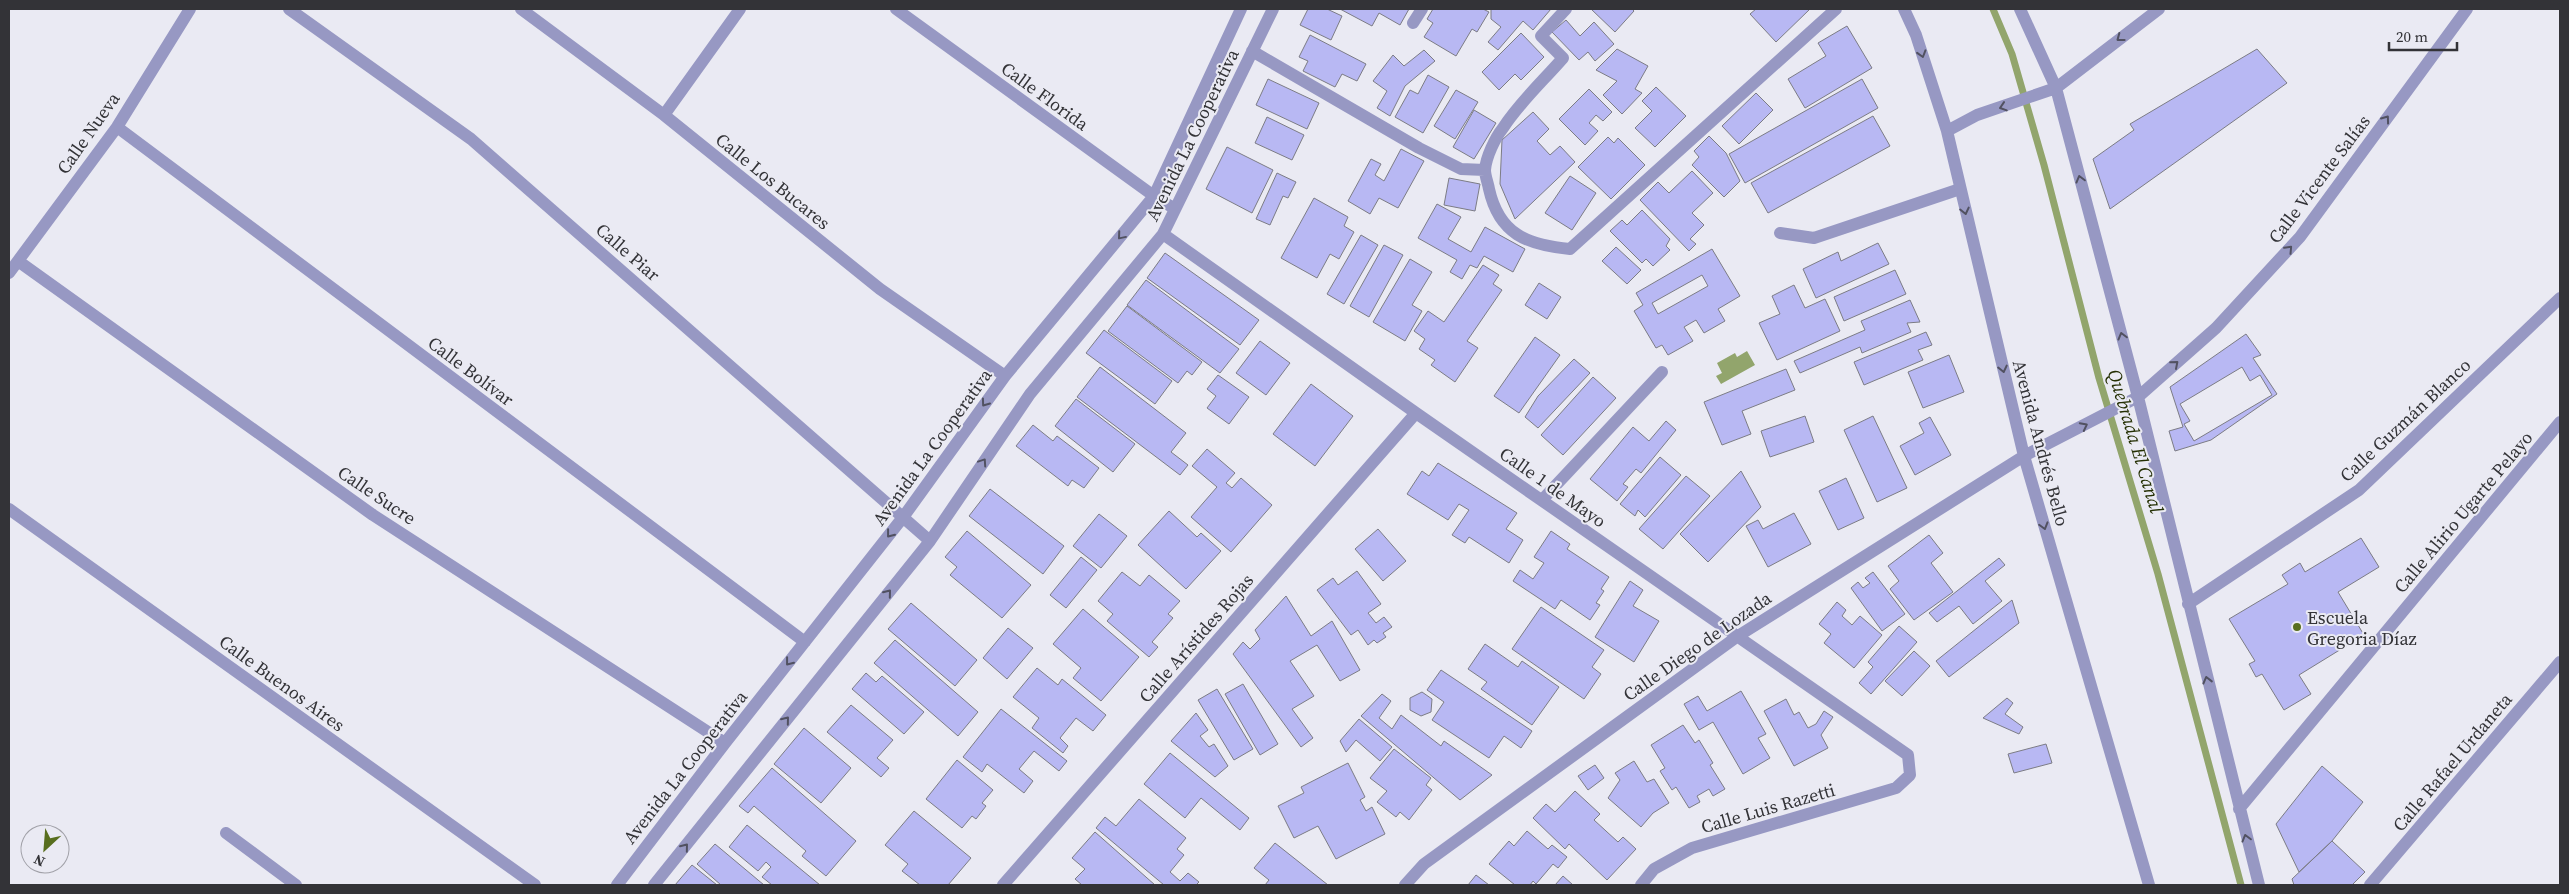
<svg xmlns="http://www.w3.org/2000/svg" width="2569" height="894" viewBox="0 0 2569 894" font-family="'Source Serif 4',serif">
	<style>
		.water { fill: #92a56c }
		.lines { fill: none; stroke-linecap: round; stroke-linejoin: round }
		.stream { stroke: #92a56c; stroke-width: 7 }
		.building { fill: #b8b8f3; stroke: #7c7c85; fill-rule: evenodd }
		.lane { stroke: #9798c3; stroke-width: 12 }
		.street { stroke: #9798c3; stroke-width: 12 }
		.oneway { stroke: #515161 }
		.poi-dot { fill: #586e1e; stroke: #eaeaf3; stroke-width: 2 }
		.labels { text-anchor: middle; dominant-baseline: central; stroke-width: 4; stroke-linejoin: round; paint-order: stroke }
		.street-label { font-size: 18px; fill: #333337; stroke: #eaeaf3 }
		.poi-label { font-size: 18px; fill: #333337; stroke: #eaeaf3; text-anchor: start }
		.water-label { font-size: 19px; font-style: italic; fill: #242f03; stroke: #eaeaf3 }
	</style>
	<rect width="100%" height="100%" fill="#eaeaf3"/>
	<path class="water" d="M 1747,351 L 1755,365 L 1721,384 L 1716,376 L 1722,373 L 1717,363 L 1735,353 L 1737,357 Z"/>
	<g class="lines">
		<path class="stream" d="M 1993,9 L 2012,54 L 2044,165 L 2099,378 L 2158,574 L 2241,885"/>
	</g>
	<path class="building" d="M 1308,9 L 1327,9 L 1342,16 L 1331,40 L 1300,25 Z
		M 1340,9 L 1409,9 L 1400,25 L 1379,13 L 1372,26 Z
		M 1433,9 L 1483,9 L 1489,12 L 1477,32 L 1472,29 L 1456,56 L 1424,37 L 1433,23 L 1427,19 Z
		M 1491,9 L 1551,9 L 1533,30 L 1523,21 L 1498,50 L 1488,42 L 1501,27 L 1491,19 Z
		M 1591,9 L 1632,9 L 1634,11 L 1615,32 Z
		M 1756,9 L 1810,9 L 1776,42 L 1750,14 Z
		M 1566,20 L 1580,36 L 1594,22 L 1614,44 L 1595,61 L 1588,52 L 1579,60 L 1552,32 Z
		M 1847,26 L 1872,68 L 1805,108 L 1788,79 L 1826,56 L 1818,43 Z
		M 1521,33 L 1544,57 L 1521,80 L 1515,74 L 1499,90 L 1482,72 Z
		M 1310,35 L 1366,64 L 1357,81 L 1342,74 L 1335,87 L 1303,71 L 1308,61 L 1299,57 Z
		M 1617,49 L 1648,66 L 1635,89 L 1642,93 L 1622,114 L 1603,95 L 1617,81 L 1596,70 Z
		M 2257,49 L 2287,83 L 2110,209 L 2093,159 L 2134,130 L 2130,124 Z
		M 1424,50 L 1435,61 L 1405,86 L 1390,116 L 1377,108 L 1387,91 L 1373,81 L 1393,55 L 1404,66 Z
		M 1428,75 L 1449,87 L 1423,133 L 1395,117 L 1410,90 L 1418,94 Z
		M 1268,79 L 1319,103 L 1307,129 L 1256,105 Z
		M 1862,79 L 1878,108 L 1745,183 L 1729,154 Z
		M 1656,87 L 1686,116 L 1655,147 L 1635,128 L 1652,111 L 1642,101 Z
		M 1589,89 L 1612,112 L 1603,121 L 1596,115 L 1589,123 L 1598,131 L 1585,145 L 1559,119 Z
		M 1456,90 L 1478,102 L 1455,139 L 1434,126 Z
		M 1756,93 L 1773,110 L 1739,144 L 1722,126 Z
		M 1474,110 L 1496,123 L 1474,159 L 1453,147 Z
		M 1533,112 L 1549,129 L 1537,141 L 1550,155 L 1560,146 L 1575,162 L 1515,219 L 1500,184 L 1502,140 Z
		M 1873,116 L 1890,146 L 1768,213 L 1751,183 Z
		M 1267,117 L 1304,135 L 1292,160 L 1255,143 Z
		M 1709,136 L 1726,153 L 1740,181 L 1724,197 L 1692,165 L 1699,157 L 1694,151 Z
		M 1608,137 L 1614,143 L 1618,138 L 1645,165 L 1611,199 L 1578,167 Z
		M 1227,147 L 1273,170 L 1252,213 L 1206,189 Z
		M 1401,149 L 1424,161 L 1398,208 L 1379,198 L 1370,214 L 1348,201 L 1371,159 L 1381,164 L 1375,175 L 1384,181 Z
		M 1692,171 L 1713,193 L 1692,213 L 1704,225 L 1690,239 L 1696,244 L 1689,251 L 1640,200 L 1658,182 L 1669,193 Z
		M 1277,173 L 1296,182 L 1288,198 L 1283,196 L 1270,225 L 1256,219 Z
		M 1570,176 L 1596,193 L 1572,230 L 1545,213 Z
		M 1449,178 L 1480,184 L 1475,211 L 1444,205 Z
		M 1314,198 L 1348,217 L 1344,226 L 1354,232 L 1339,259 L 1330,254 L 1317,278 L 1281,258 Z
		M 1437,204 L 1461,217 L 1448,239 L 1471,252 L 1485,227 L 1525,249 L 1513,272 L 1484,256 L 1477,268 L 1470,265 L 1462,279 L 1450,272 L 1457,260 L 1418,238 Z
		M 1642,210 L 1670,239 L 1666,246 L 1670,250 L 1653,266 L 1646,259 L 1642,263 L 1610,231 L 1622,220 L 1627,225 Z
		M 1361,235 L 1378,245 L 1344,304 L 1327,294 Z
		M 1878,243 L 1889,264 L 1816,298 L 1803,269 L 1838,252 L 1841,261 Z
		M 1384,245 L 1403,255 L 1369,317 L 1350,306 Z
		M 1616,247 L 1641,270 L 1627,284 L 1602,261 Z
		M 1712,249 L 1740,296 L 1718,309 L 1725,321 L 1704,333 L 1696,320 L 1684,327 L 1693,341 L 1668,355 L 1662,345 L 1656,348 L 1634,311 L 1643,305 L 1636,293 ZM 1702,275 L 1708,286 L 1658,314 L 1652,303 Z
		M 1165,253 L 1259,320 L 1240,345 L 1147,278 Z
		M 1410,259 L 1432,272 L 1412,305 L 1422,311 L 1405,341 L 1373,322 Z
		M 1483,265 L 1499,275 L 1493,284 L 1502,290 L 1467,341 L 1478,348 L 1455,382 L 1431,365 L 1435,360 L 1419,349 L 1425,339 L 1414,331 L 1428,311 L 1444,322 Z
		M 1895,270 L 1906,294 L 1844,321 L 1834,297 Z
		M 1146,280 L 1239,349 L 1220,373 L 1127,305 Z
		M 1539,283 L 1561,297 L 1547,319 L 1525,305 Z
		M 1794,285 L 1805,308 L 1825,299 L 1840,331 L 1777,360 L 1759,323 L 1780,314 L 1772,296 Z
		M 1910,300 L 1920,322 L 1907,323 L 1911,332 L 1862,353 L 1860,347 L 1800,373 L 1794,361 L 1865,330 L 1861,321 Z
		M 1127,306 L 1202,362 L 1192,375 L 1187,371 L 1178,383 L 1108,331 Z
		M 1104,330 L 1172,381 L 1155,404 L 1086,353 Z
		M 1926,332 L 1932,345 L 1918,350 L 1923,360 L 1864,385 L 1854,362 Z
		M 2246,334 L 2261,355 L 2253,358 L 2277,394 L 2211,440 L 2175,451 L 2169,431 L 2183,427 L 2170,387 Z
		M 1535,337 L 1560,355 L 1519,413 L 1494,396 Z
		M 1260,341 L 1290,363 L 1266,395 L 1236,373 Z
		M 1949,355 L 1964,392 L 1923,408 L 1908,372 Z
		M 1574,359 L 1590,373 L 1538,428 L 1525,417 L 1538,396 Z
		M 1100,367 L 1186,433 L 1171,452 L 1188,465 L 1180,475 L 1077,397 Z
		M 2242,367 L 2250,381 L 2260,375 L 2272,395 L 2194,441 L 2184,424 L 2190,421 L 2180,404 Z
		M 1786,369 L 1795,390 L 1742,411 L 1751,434 L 1722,445 L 1704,402 Z
		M 1218,375 L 1249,397 L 1229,424 L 1207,408 L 1216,396 L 1207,389 Z
		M 1593,377 L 1616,398 L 1563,455 L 1541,435 Z
		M 1311,384 L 1353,416 L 1315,466 L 1273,434 Z
		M 1076,399 L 1135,444 L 1113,472 L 1055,426 Z
		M 1805,416 L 1814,442 L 1770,457 L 1761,431 Z
		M 1873,416 L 1907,488 L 1877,502 L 1844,430 Z
		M 1930,417 L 1951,455 L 1915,475 L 1900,446 L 1924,433 L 1919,423 Z
		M 1666,421 L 1676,430 L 1641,473 L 1636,469 L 1623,484 L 1628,487 L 1617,501 L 1590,479 L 1633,427 L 1649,441 Z
		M 1033,425 L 1053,441 L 1057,436 L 1099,468 L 1084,488 L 1072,480 L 1068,486 L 1016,446 Z
		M 1207,449 L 1235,473 L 1226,483 L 1232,488 L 1241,478 L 1272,505 L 1231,552 L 1191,517 L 1217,487 L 1192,466 Z
		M 1660,457 L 1681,475 L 1645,517 L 1638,510 L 1635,516 L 1620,504 Z
		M 1438,463 L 1517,513 L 1506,529 L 1523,540 L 1509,563 L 1469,537 L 1465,543 L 1452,535 L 1469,510 L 1459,504 L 1448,520 L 1407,494 L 1422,471 L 1429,476 Z
		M 1741,471 L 1761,507 L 1708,562 L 1680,534 Z
		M 1686,476 L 1710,496 L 1663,549 L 1639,529 Z
		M 1846,478 L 1864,518 L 1838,530 L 1819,491 Z
		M 990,489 L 1064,546 L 1043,574 L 969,516 Z
		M 1169,511 L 1197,537 L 1201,533 L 1221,551 L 1186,589 L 1138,545 Z
		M 1794,513 L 1811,544 L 1768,567 L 1746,526 L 1758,520 L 1763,529 Z
		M 1099,514 L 1127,536 L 1101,568 L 1073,546 Z
		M 1378,529 L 1406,561 L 1383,581 L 1355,549 Z
		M 967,531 L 1031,585 L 1002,618 L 950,575 L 957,567 L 945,557 Z
		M 1551,531 L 1570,544 L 1567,549 L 1609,577 L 1601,589 L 1604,591 L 1596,603 L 1600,605 L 1590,620 L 1561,600 L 1555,609 L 1513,581 L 1520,570 L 1533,579 L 1544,563 L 1534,557 Z
		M 1929,535 L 1943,553 L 1931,563 L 1953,592 L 1914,620 L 1890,589 L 1899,581 L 1888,566 Z
		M 2361,538 L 2379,567 L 2338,592 L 2364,635 L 2299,675 L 2311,694 L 2284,710 L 2262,674 L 2256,677 L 2249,664 L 2255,661 L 2229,619 L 2288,584 L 2282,575 L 2300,563 L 2305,572 Z
		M 1081,557 L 1097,570 L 1066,608 L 1050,595 Z
		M 1999,558 L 2005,565 L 1985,581 L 2002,601 L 1973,624 L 1959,606 L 1937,622 L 1929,613 Z
		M 1357,571 L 1381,604 L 1368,613 L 1376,623 L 1384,617 L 1392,627 L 1383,633 L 1386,637 L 1377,643 L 1374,640 L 1368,645 L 1358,630 L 1351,635 L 1317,590 L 1333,578 L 1338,585 Z
		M 1122,572 L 1140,586 L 1149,575 L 1180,601 L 1168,614 L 1173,618 L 1152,642 L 1158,647 L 1149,657 L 1107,621 L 1113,614 L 1098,601 Z
		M 1873,572 L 1905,614 L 1882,631 L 1851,588 L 1858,582 L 1863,588 L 1870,583 L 1865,578 Z
		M 1630,581 L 1643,590 L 1633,606 L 1659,621 L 1634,662 L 1595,637 Z
		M 1286,596 L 1311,636 L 1332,621 L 1360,670 L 1340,681 L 1317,645 L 1290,661 L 1314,696 L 1292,709 L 1313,738 L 1301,747 L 1233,654 L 1243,642 L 1250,649 L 1260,639 L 1255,630 Z
		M 2012,600 L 2019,623 L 1949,677 L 1936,661 Z
		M 1837,602 L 1846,610 L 1842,616 L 1852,625 L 1860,616 L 1882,635 L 1854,668 L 1824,643 L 1831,634 L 1819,624 Z
		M 911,603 L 977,660 L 955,686 L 888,629 Z
		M 1541,607 L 1604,650 L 1592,667 L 1601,674 L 1584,699 L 1512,649 Z
		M 1083,609 L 1139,657 L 1101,701 L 1073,678 L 1081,668 L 1053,644 Z
		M 1899,626 L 1917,642 L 1871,694 L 1859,683 L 1873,667 L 1868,662 Z
		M 1008,628 L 1033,648 L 1007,679 L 983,658 Z
		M 895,640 L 978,712 L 958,736 L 874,663 Z
		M 1485,644 L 1518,667 L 1522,661 L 1559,687 L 1532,725 L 1481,689 L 1487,682 L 1468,669 Z
		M 1914,651 L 1930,666 L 1902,696 L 1885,681 Z
		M 1037,668 L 1058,685 L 1062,679 L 1106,715 L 1093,731 L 1076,718 L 1060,738 L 1068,746 L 1063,753 L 1032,728 L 1039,718 L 1013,697 Z
		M 1441,670 L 1532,731 L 1521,748 L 1504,736 L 1489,758 L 1432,720 L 1444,702 L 1427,690 Z
		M 866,673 L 876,682 L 882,676 L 924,712 L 904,734 L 852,689 Z
		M 1243,684 L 1278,744 L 1260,755 L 1225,694 Z
		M 1217,689 L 1253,749 L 1234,760 L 1198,700 Z
		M 1741,691 L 1766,734 L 1758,738 L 1770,758 L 1743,774 L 1713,722 L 1699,730 L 1684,704 L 1698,696 L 1707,711 Z
		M 1422,692 L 1432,699 L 1431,712 L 1421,716 L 1410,710 L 1410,698 Z
		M 1382,694 L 1391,701 L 1379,718 L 1392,729 L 1401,715 L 1441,746 L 1444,741 L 1492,775 L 1460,800 L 1361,716 Z
		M 2007,698 L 2013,703 L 2005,714 L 2023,727 L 2019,734 L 1983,718 Z
		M 1786,699 L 1794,715 L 1799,712 L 1808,728 L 1816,724 L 1824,711 L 1833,717 L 1821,735 L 1828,748 L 1794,766 L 1764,711 Z
		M 851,705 L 893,740 L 877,758 L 889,768 L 881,777 L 827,732 Z
		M 1001,709 L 1067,761 L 1059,771 L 1034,751 L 1019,769 L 1033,781 L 1024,793 L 987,764 L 982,772 L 963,757 Z
		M 1196,713 L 1208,730 L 1200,736 L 1209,747 L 1214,744 L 1228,766 L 1215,777 L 1171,741 Z
		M 1359,719 L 1392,747 L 1380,761 L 1356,740 L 1346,752 L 1340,741 Z
		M 1683,725 L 1695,743 L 1699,740 L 1713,763 L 1710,765 L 1725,789 L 1713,796 L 1709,789 L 1697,796 L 1700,802 L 1689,808 L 1676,787 L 1672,790 L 1660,771 L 1665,768 L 1651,745 Z
		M 804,728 L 851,768 L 821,803 L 774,764 Z
		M 2046,744 L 2052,763 L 2014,773 L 2008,754 Z
		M 1394,749 L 1431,778 L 1426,785 L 1432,790 L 1409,820 L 1400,812 L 1396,817 L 1377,802 L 1387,791 L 1370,778 Z
		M 1170,753 L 1249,818 L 1240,830 L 1201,798 L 1185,818 L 1144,784 Z
		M 957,760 L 993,790 L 982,803 L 986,806 L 976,819 L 972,816 L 962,828 L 926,799 Z
		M 1634,761 L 1647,782 L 1654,779 L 1669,803 L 1653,813 L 1641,827 L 1608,798 L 1620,780 L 1615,773 Z
		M 1348,763 L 1365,797 L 1360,800 L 1366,811 L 1372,807 L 1385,834 L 1336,859 L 1318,826 L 1294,838 L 1278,806 L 1304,793 L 1301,787 Z
		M 1595,765 L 1604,778 L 1588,790 L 1578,776 Z
		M 2322,766 L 2363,802 L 2332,841 L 2299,872 L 2276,824 Z
		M 772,768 L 856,841 L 826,876 L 802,856 L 806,851 L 754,806 L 748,813 L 739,806 Z
		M 1575,791 L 1600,814 L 1594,820 L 1618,842 L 1623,837 L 1636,849 L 1607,880 L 1569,844 L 1565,849 L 1533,818 L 1546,804 L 1555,812 Z
		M 1139,799 L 1186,838 L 1177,849 L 1184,855 L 1170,872 L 1180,881 L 1188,873 L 1199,882 L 1196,885 L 1164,885 L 1096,828 L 1105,817 L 1116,826 Z
		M 914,811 L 971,858 L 948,885 L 920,885 L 902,871 L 908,864 L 885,845 Z
		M 747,825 L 820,885 L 772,885 L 762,877 L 771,867 L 766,862 L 758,871 L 729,847 Z
		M 1527,831 L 1548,849 L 1552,845 L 1567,857 L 1558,868 L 1553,864 L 1536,884 L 1533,881 L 1530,885 L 1515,885 L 1489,864 L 1509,841 L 1514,846 Z
		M 1095,832 L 1155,885 L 1082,885 L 1075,879 L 1085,869 L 1072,858 Z
		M 2332,841 L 2365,872 L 2352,885 L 2294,885 L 2292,879 Z
		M 1275,843 L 1328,885 L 1265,885 L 1269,880 L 1254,868 Z
		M 715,844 L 764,885 L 721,885 L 697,864 Z
		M 692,865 L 717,885 L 675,885 Z
		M 1476,875 L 1489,885 L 1468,885 Z
		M 1563,876 L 1573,885 L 1555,885 Z"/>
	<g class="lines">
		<path class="lane" d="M 1413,23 L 1422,9
			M 1780,233 L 1814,238 L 1960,189"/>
		<path class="street" d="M 289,9 L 471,139 L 930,541
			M 521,9 L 664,115 L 880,289 L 1005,376
			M 896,9 L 1154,196 L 1175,209
			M 1566,9 L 1541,36 L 1563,58 C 1543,81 1519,103 1503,128 C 1495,138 1486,157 1485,170 C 1485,176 1488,183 1489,189 C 1499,234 1527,245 1570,249 L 1836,9
			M 1904,9 L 1916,35 L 1947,131 L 2024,456 L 2149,885
			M 2020,9 L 2056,88 L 2138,397 L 2259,885
			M 1252,51 L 1419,148 L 1461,169 L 1485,170
			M 664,115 L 740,9
			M 117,127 L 805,642
			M 1947,131 L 1977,115 L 2056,88 L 2159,9
			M 1163,234 L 1416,413 L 1908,755 L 1910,775 L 1896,788 L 1692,848 L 1654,869 L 1641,885
			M 18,261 L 373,515 L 725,743
			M 9,273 L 117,127 L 190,9
			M 1542,500 L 1662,372
			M 9,509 L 535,885
			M 2188,604 L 2359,490 L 2560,298
			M 2239,809 L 2560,422
			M 226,833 L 296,885
			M 617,885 L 725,743 L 904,516 L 1005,376 L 1154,196 L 1241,9
			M 654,885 L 930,541 L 1030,394 L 1163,234 L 1273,9
			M 1003,885 L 1416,413
			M 1405,885 L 1424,864 L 1738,636 L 2024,456 L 2138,397 L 2216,328 L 2300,237 L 2467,9
			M 2370,885 L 2560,662"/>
	</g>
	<defs><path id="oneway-chevron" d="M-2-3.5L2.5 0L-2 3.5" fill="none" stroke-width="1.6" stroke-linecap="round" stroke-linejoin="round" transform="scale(1.25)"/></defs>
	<g class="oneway">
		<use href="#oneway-chevron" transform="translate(2120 38) rotate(143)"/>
		<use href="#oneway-chevron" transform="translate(1922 54) rotate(73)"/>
		<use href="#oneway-chevron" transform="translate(2003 107) rotate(162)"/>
		<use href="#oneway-chevron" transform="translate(2386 119) rotate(-54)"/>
		<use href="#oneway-chevron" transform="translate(2080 179) rotate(-105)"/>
		<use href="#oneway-chevron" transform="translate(1965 211) rotate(77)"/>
		<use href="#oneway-chevron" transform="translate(1121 236) rotate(130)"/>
		<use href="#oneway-chevron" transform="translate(2289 249) rotate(-47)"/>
		<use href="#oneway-chevron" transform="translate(2122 336) rotate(-105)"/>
		<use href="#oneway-chevron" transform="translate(2175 364) rotate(-41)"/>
		<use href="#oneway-chevron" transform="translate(2003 369) rotate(77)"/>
		<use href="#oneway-chevron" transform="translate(985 403) rotate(126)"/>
		<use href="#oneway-chevron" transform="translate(2084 426) rotate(-27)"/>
		<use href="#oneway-chevron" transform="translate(983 462) rotate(-56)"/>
		<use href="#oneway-chevron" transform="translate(2044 526) rotate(74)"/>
		<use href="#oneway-chevron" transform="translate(890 534) rotate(128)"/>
		<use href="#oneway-chevron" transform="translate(888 593) rotate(-51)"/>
		<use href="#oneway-chevron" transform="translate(789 662) rotate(128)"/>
		<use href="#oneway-chevron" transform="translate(2207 680) rotate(-104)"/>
		<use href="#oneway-chevron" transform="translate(786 720) rotate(-51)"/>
		<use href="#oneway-chevron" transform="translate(2246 838) rotate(-105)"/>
		<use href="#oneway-chevron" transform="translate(685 847) rotate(-51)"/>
	</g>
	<circle class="poi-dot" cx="2297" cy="627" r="5"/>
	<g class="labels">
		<g class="street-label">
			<text transform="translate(1045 96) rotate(36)">Calle Florida</text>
			<text transform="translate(88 133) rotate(-55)">Calle Nueva</text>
			<text transform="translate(1192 135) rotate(-64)">Avenida La Cooperativa</text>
			<text transform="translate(2319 179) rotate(-53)">Calle Vicente Salías</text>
			<text transform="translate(773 181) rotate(39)">Calle Los Bucares</text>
			<text transform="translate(628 252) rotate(41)">Calle Piar</text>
			<text transform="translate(471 371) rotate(37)">Calle Bolívar</text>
			<text transform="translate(2405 420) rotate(-43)">Calle Guzmán Blanco</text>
			<text transform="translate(2041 443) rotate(75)">Avenida Andrés Bello</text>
			<text transform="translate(932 447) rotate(-54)">Avenida La Cooperativa</text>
			<text transform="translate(1553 487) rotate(35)">Calle 1 de Mayo</text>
			<text transform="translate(377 495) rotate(34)">Calle Sucre</text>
			<text transform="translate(2463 512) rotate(-50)">Calle Alirio Ugarte Pelayo</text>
			<text transform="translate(1196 638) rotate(-49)">Calle Arístides Rojas</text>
			<text transform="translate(1697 646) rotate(-35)">Calle Diego de Lozada</text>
			<text transform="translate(282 683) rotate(36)">Calle Buenos Aires</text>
			<text transform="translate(2452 762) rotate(-50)">Calle Rafael Urdaneta</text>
			<text transform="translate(685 767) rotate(-52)">Avenida La Cooperativa</text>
			<text transform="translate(1768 808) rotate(-16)">Calle Luis Razetti</text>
		</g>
		<g class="poi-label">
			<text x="2307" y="617">Escuela<tspan x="2307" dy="21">Gregoria Díaz</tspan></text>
		</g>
		<g class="water-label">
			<text transform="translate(2136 441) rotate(73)">Quebrada El Canal</text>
		</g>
	</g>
	<rect width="2569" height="894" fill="none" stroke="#333337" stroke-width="20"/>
	<g transform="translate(45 849) rotate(206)"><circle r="24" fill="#eaeaf3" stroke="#a1a1a8"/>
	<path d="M0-4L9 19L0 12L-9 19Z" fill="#586e1e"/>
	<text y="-8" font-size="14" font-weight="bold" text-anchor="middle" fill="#333337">N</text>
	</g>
	<path d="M2389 42v8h68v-8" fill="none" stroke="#333337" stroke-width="2.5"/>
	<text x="2396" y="42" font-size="15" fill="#333337" stroke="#eaeaf3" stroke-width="4" paint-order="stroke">20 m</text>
</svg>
